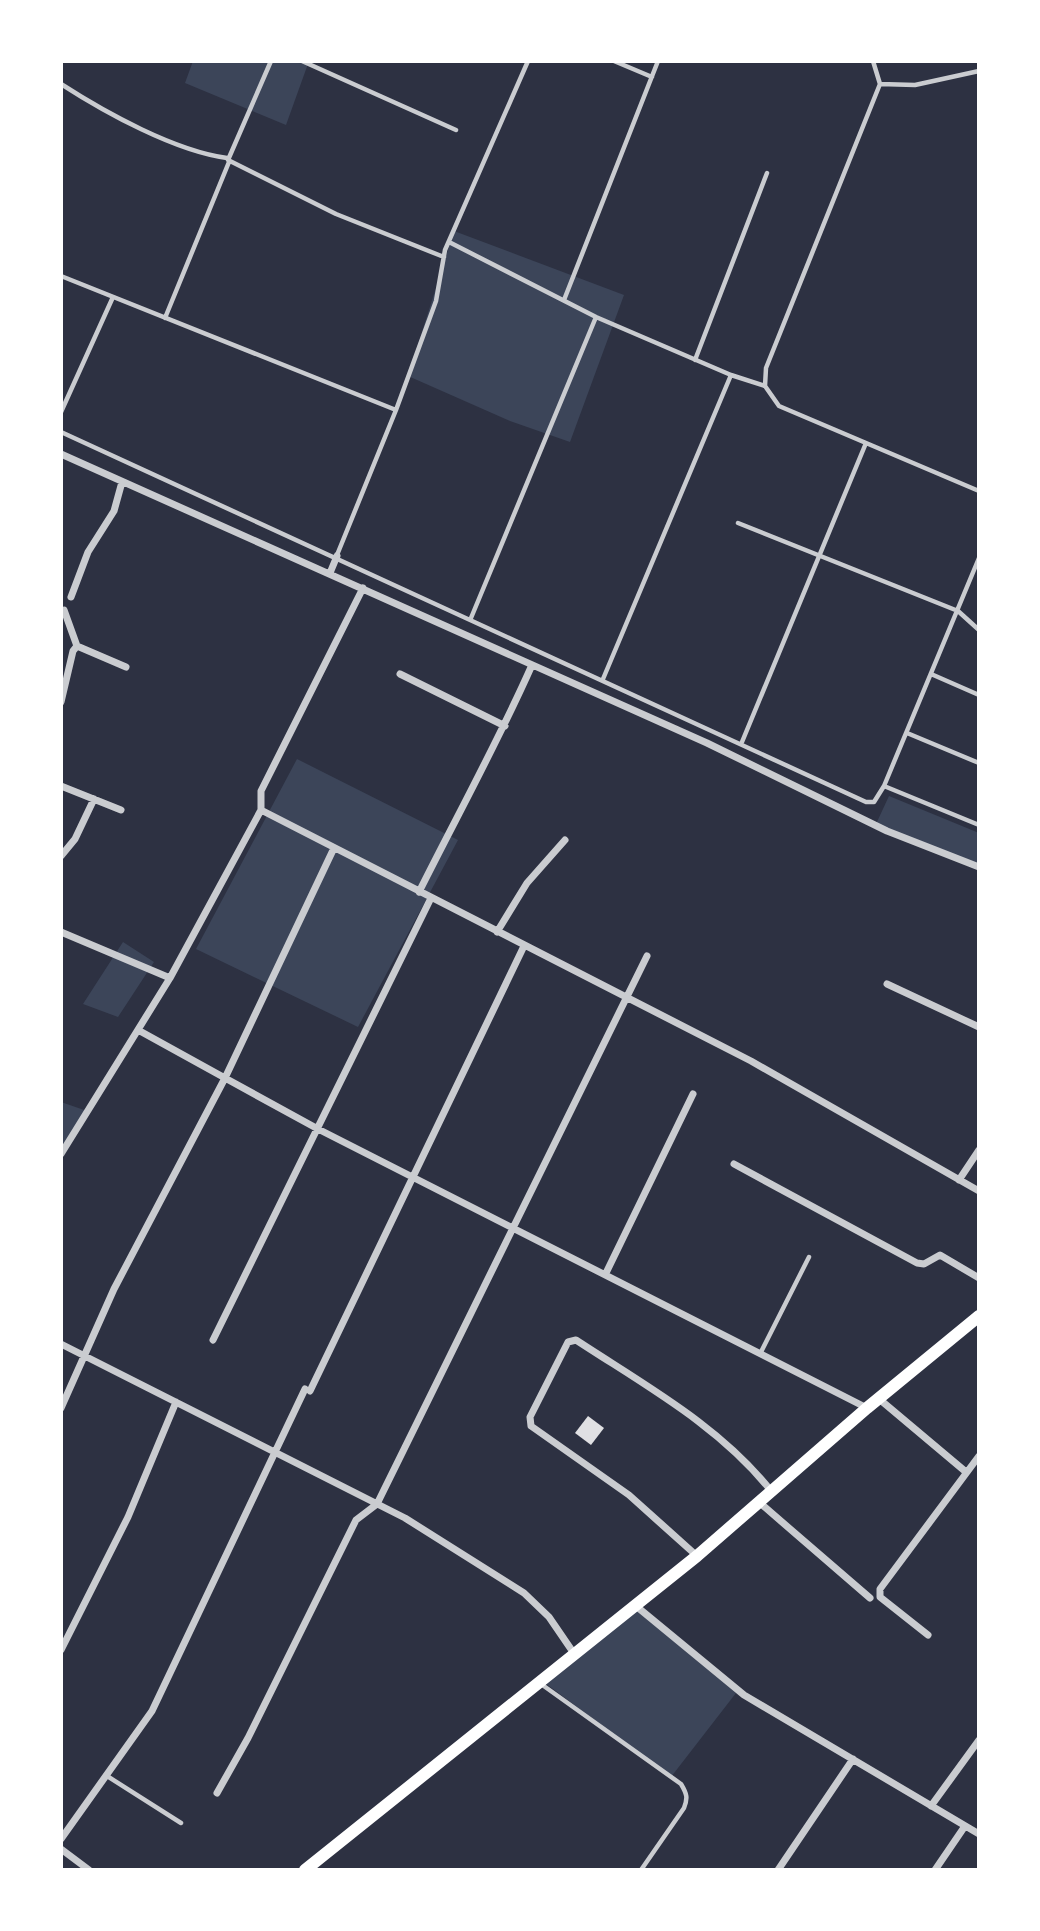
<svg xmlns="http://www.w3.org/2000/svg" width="1040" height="1931" viewBox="0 0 1040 1931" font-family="'Crimson Pro',serif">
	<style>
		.green { fill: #3c4559 }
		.building { fill: #e0e0e3 }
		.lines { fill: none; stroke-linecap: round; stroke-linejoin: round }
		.service { stroke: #caccd0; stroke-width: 4.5 }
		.minor { stroke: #caccd0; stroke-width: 7 }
		.secondary { stroke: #fff; stroke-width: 12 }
	</style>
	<rect width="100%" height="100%" fill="#2d3142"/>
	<path class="green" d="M 193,61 L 309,61 L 286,125 L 185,83 Z
		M 454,231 L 624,295 L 570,442 L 510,421 L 408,376 Z
		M 297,759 L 458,840 L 358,1027 L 196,949 Z
		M 889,796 L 979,833 L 979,865 L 876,824 Z
		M 123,942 L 154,962 L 118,1017 L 83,1004 Z
		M 61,1102 L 87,1111 L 61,1157 Z
		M 636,1610 L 736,1693 L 671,1777 L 545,1683 Z"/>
	<path class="building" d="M 588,1416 L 604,1428 L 591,1445 L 575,1433 Z"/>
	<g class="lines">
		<path class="service" d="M 271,61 L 228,160 L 336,214 L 444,257
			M 302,61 L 456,130
			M 614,61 L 652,77
			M 873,61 L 880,84 L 766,368 L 765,386 L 779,406 L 979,491
			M 61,84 C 106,113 175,151 227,158
			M 880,84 L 915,85 L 979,71
			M 449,242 L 596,317 L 731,375 L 765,386
			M 61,276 L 396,410 L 436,301 L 445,250 L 528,61
			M 564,300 L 658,61
			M 165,318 L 229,162
			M 695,360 L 767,173
			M 61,412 L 113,297
			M 61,432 L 866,802 L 874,802 L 884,786
			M 738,523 L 958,611 L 979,630
			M 337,555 L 396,410
			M 979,558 L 884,786 L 979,825
			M 471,618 L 596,317
			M 931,674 L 979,695
			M 603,679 L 731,375
			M 907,733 L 979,763
			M 742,742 L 866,443
			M 761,1352 L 809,1257
			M 541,1684 L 681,1784 C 687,1794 688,1798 684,1808 L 641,1870
			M 107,1776 L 181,1823"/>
		<path class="minor" d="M 61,454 L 707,743 L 887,831 L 979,867
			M 330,573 L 337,556
			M 71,597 L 88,552 L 114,511 L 122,482
			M 64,610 L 77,646
			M 400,674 L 505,726
			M 61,702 L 73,651 L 77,646 L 126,667
			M 61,786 L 121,810
			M 261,810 L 751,1061 L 979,1191
			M 61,856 L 75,839 L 94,799
			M 419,892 C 457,816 498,742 532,665
			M 61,932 L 170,978
			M 497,932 L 527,883 L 565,840
			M 887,984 L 979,1027
			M 138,1030 L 225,1078 L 334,848
			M 61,1154 L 170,978 L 261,810 L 261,791 L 363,588
			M 734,1164 L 917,1263 L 924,1264 L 940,1255 L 979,1278
			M 959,1180 L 979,1150
			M 606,1273 L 693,1094
			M 213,1340 L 431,898
			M 61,1344 L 405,1518 L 524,1593 L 549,1617 L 575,1655
			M 310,1391 L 524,946
			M 878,1398 L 966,1472
			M 61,1408 L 114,1289 L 225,1078 L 318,1129 L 867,1408
			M 760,1503 L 870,1598
			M 697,1556 L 629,1495 L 531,1426 L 530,1417 L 568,1342 L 576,1340 C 646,1386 720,1426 772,1492
			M 636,1606 L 744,1695 L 979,1834
			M 928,1635 L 880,1597 L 880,1589 L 979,1456
			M 61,1650 L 128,1517 L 176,1402
			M 217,1793 L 248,1738 L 356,1520 L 377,1504 L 647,956
			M 931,1806 L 979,1740
			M 61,1839 L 152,1711 L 305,1389
			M 61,1849 L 89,1870
			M 778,1870 L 853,1759
			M 935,1870 L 965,1826"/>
		<path class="secondary" d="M 305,1870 L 697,1556 L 867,1408 L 979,1316"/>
	</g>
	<rect width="1040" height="1931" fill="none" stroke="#ffffff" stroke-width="126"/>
</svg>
